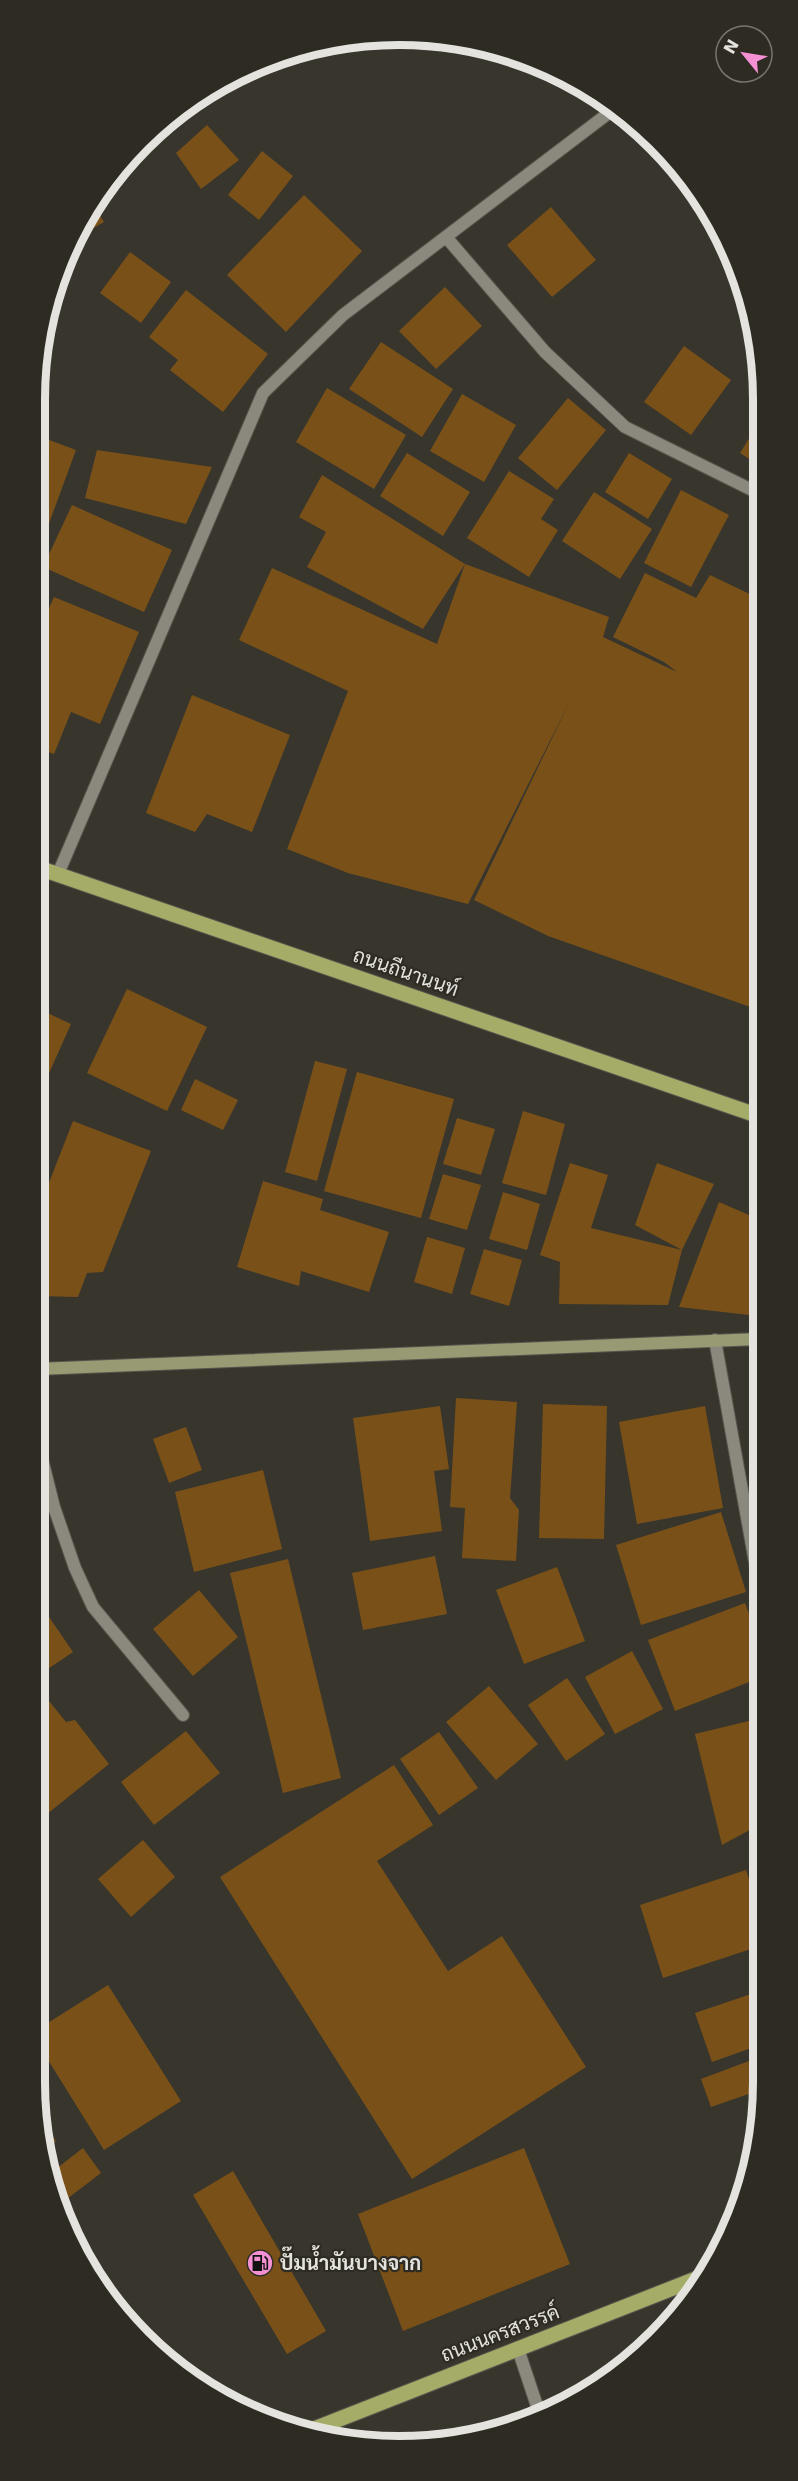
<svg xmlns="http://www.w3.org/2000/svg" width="798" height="2481" viewBox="0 0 798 2481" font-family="'DejaVu Sans',Sarabun,sans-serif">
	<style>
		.building { fill: #795118 }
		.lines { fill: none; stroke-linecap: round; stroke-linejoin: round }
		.street-casing { stroke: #56544d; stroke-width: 14 }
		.secondary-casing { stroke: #56544d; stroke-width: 14 }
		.primary-casing { stroke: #56544d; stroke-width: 17 }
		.street { stroke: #8b887e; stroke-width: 12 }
		.secondary { stroke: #989a73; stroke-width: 12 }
		.primary { stroke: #a4ac67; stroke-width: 15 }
		.labels { text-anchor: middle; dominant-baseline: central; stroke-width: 4.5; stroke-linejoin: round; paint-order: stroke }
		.street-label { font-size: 20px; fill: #e4e3dd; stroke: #2e2b23 }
		.poi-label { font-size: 20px; font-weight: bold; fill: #e4e3dd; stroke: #2e2b23; text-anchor: start }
		.rim { fill: none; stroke: #e4e3dd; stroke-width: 8 }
	</style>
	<rect width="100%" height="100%" fill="#38352d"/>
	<path class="building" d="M 207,125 L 239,160 L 201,189 L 176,153 Z
		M 262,151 L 293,176 L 259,220 L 228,195 Z
		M 304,195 L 362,251 L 286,332 L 227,275 Z
		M 93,204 L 104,222 L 80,236 Z
		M 551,207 L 596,260 L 552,297 L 507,245 Z
		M 130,252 L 171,282 L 141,323 L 100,293 Z
		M 445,287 L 482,326 L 436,369 L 399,331 Z
		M 186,290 L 268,354 L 223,412 L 170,370 L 178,360 L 149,337 Z
		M 381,342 L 453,389 L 422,437 L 349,389 Z
		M 684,346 L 731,380 L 691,435 L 644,402 Z
		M 327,388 L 406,435 L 374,489 L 296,442 Z
		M 462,394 L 516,425 L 484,482 L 430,451 Z
		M 568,398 L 606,430 L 557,490 L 518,458 Z
		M 760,421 L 760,466 L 740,453 Z
		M 41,437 L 76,450 L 41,545 Z
		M 97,450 L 212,467 L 186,524 L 85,498 Z
		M 407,453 L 470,492 L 443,536 L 380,496 Z
		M 629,453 L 672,479 L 648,519 L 605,492 Z
		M 509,471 L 554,499 L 541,519 L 558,530 L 529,577 L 467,538 Z
		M 322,475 L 465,564 L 423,629 L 307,567 L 326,532 L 299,517 Z
		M 681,490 L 729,515 L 691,587 L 644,563 Z
		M 594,492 L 652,529 L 620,579 L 562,541 Z
		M 72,505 L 172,550 L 144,612 L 43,567 Z
		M 465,564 L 609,617 L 603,637 L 677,672 L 664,662 L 613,637 L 645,573 L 696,598 L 710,575 L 760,599 L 760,713 L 754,710 L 760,714 L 759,1010 L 548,936 L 474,900 L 570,701 L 468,904 L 348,873 L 287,849 L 348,691 L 239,640 L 272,568 L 437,644 Z
		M 54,597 L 139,632 L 100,724 L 71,712 L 54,754 L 40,749 L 40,629 Z
		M 192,695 L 290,735 L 252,832 L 207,814 L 195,832 L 146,813 Z
		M 127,989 L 207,1027 L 167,1111 L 87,1073 Z
		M 39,1009 L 71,1024 L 38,1098 L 39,1073 Z
		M 315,1061 L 347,1069 L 317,1181 L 285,1172 Z
		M 357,1072 L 454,1099 L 421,1218 L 324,1191 Z
		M 195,1079 L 238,1100 L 223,1130 L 181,1110 Z
		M 523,1111 L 565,1124 L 546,1195 L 502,1183 Z
		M 457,1118 L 495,1129 L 481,1175 L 443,1164 Z
		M 73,1121 L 151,1151 L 103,1272 L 87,1273 L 78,1297 L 38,1296 L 38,1211 Z
		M 570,1163 L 608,1175 L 591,1228 L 682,1250 L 668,1305 L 559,1304 L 560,1262 L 540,1255 Z
		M 657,1163 L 714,1184 L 682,1250 L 635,1225 Z
		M 443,1174 L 481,1185 L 467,1230 L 429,1219 Z
		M 263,1181 L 323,1199 L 320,1210 L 389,1232 L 369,1292 L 301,1271 L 299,1286 L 237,1267 Z
		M 503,1192 L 540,1204 L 527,1250 L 489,1239 Z
		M 719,1202 L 758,1219 L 758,1316 L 679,1307 Z
		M 427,1237 L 465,1248 L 452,1294 L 414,1282 Z
		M 484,1249 L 522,1260 L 509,1306 L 470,1294 Z
		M 456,1398 L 517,1402 L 510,1498 L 519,1510 L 516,1561 L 462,1558 L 465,1508 L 450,1507 Z
		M 543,1404 L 607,1406 L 604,1539 L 539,1538 Z
		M 440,1406 L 449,1469 L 434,1471 L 442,1531 L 370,1541 L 353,1418 Z
		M 705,1406 L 723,1508 L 637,1524 L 619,1422 Z
		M 186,1427 L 202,1470 L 169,1483 L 153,1439 Z
		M 263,1470 L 282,1549 L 194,1572 L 175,1492 Z
		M 721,1512 L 746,1592 L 641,1625 L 616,1545 Z
		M 435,1556 L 447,1614 L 363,1630 L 352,1573 Z
		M 288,1559 L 341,1778 L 283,1793 L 230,1573 Z
		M 557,1567 L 585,1641 L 524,1664 L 496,1590 Z
		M 199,1590 L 238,1637 L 193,1676 L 153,1629 Z
		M 745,1603 L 758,1638 L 757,1679 L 675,1711 L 648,1640 Z
		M 47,1614 L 73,1652 L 36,1677 L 36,1621 Z
		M 632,1651 L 663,1709 L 615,1734 L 585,1677 Z
		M 567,1678 L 605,1734 L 566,1761 L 528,1705 Z
		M 36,1685 L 66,1722 L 75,1720 L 109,1764 L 36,1823 Z
		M 489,1686 L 538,1744 L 496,1780 L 446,1722 Z
		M 757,1719 L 757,1826 L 722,1845 L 695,1734 Z
		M 186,1731 L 220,1773 L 154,1825 L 121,1782 Z
		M 439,1732 L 478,1788 L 439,1815 L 400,1759 Z
		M 394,1765 L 433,1825 L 377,1861 L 448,1971 L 502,1936 L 586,2067 L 412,2179 L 220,1877 Z
		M 143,1840 L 175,1877 L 131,1917 L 98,1879 Z
		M 746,1870 L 757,1905 L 757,1947 L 663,1978 L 640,1905 Z
		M 108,1985 L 181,2101 L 104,2150 L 35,2039 L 35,2031 Z
		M 757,1992 L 757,2046 L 712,2062 L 695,2013 Z
		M 757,2058 L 757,2091 L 711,2107 L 701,2079 Z
		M 42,2121 L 56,2141 L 48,2148 L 43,2124 Z
		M 83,2148 L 101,2173 L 59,2205 L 52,2172 Z
		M 524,2148 L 570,2264 L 403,2331 L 358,2214 Z
		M 233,2171 L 326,2331 L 287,2354 L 193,2195 Z"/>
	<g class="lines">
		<g class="street-casing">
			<path id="street" d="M 446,237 L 545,352 L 625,427 L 760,494
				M 58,874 L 263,393 L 343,315 L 614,109
				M 715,1340 L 758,1579
				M 37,1439 L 54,1507 L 75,1568 L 93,1607 L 183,1715
				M 518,2349 L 539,2412"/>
		</g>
		<g class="secondary-casing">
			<path id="secondary" d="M 37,1369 L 758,1339"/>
		</g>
		<g class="primary-casing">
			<path id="primary" d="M 39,868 L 759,1116
				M 309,2431 L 706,2275"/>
		</g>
		<use href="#street" class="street"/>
		<use href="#secondary" class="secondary"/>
		<use href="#primary" class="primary"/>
	</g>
	<defs>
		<g id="fuel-disc" transform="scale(1.35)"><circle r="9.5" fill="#f591d2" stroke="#2e2b23"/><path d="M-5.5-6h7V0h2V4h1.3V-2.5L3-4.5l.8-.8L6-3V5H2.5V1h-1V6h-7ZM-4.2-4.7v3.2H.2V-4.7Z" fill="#111"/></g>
	</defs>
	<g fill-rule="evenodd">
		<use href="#fuel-disc" x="260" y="2263"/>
	</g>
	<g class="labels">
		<g class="street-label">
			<text transform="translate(406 972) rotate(19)">ถนนถีนานนท์</text>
			<text transform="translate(500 2333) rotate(-21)">ถนนนครสวรรค์</text>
		</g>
		<g class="poi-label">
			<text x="280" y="2263">ปั๊มน้ำมันบางจาก</text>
		</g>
	</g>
	<path d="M0 0H798V2481H0ZM399 45H399A354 354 0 0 1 753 399V2082A354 354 0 0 1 399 2436H399A354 354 0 0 1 45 2082V399A354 354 0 0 1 399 45Z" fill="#2e2b23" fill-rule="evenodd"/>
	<path class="rim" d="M399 45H399A354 354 0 0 1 753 399V2082A354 354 0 0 1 399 2436H399A354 354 0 0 1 45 2082V399A354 354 0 0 1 399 45Z"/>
	<g transform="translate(744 54) rotate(300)"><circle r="28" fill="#2e2b23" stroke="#77756d" stroke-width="1.5"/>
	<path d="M0-4.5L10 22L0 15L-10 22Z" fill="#f591d2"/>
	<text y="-9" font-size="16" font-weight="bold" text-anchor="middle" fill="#e4e3dd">N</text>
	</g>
</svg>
